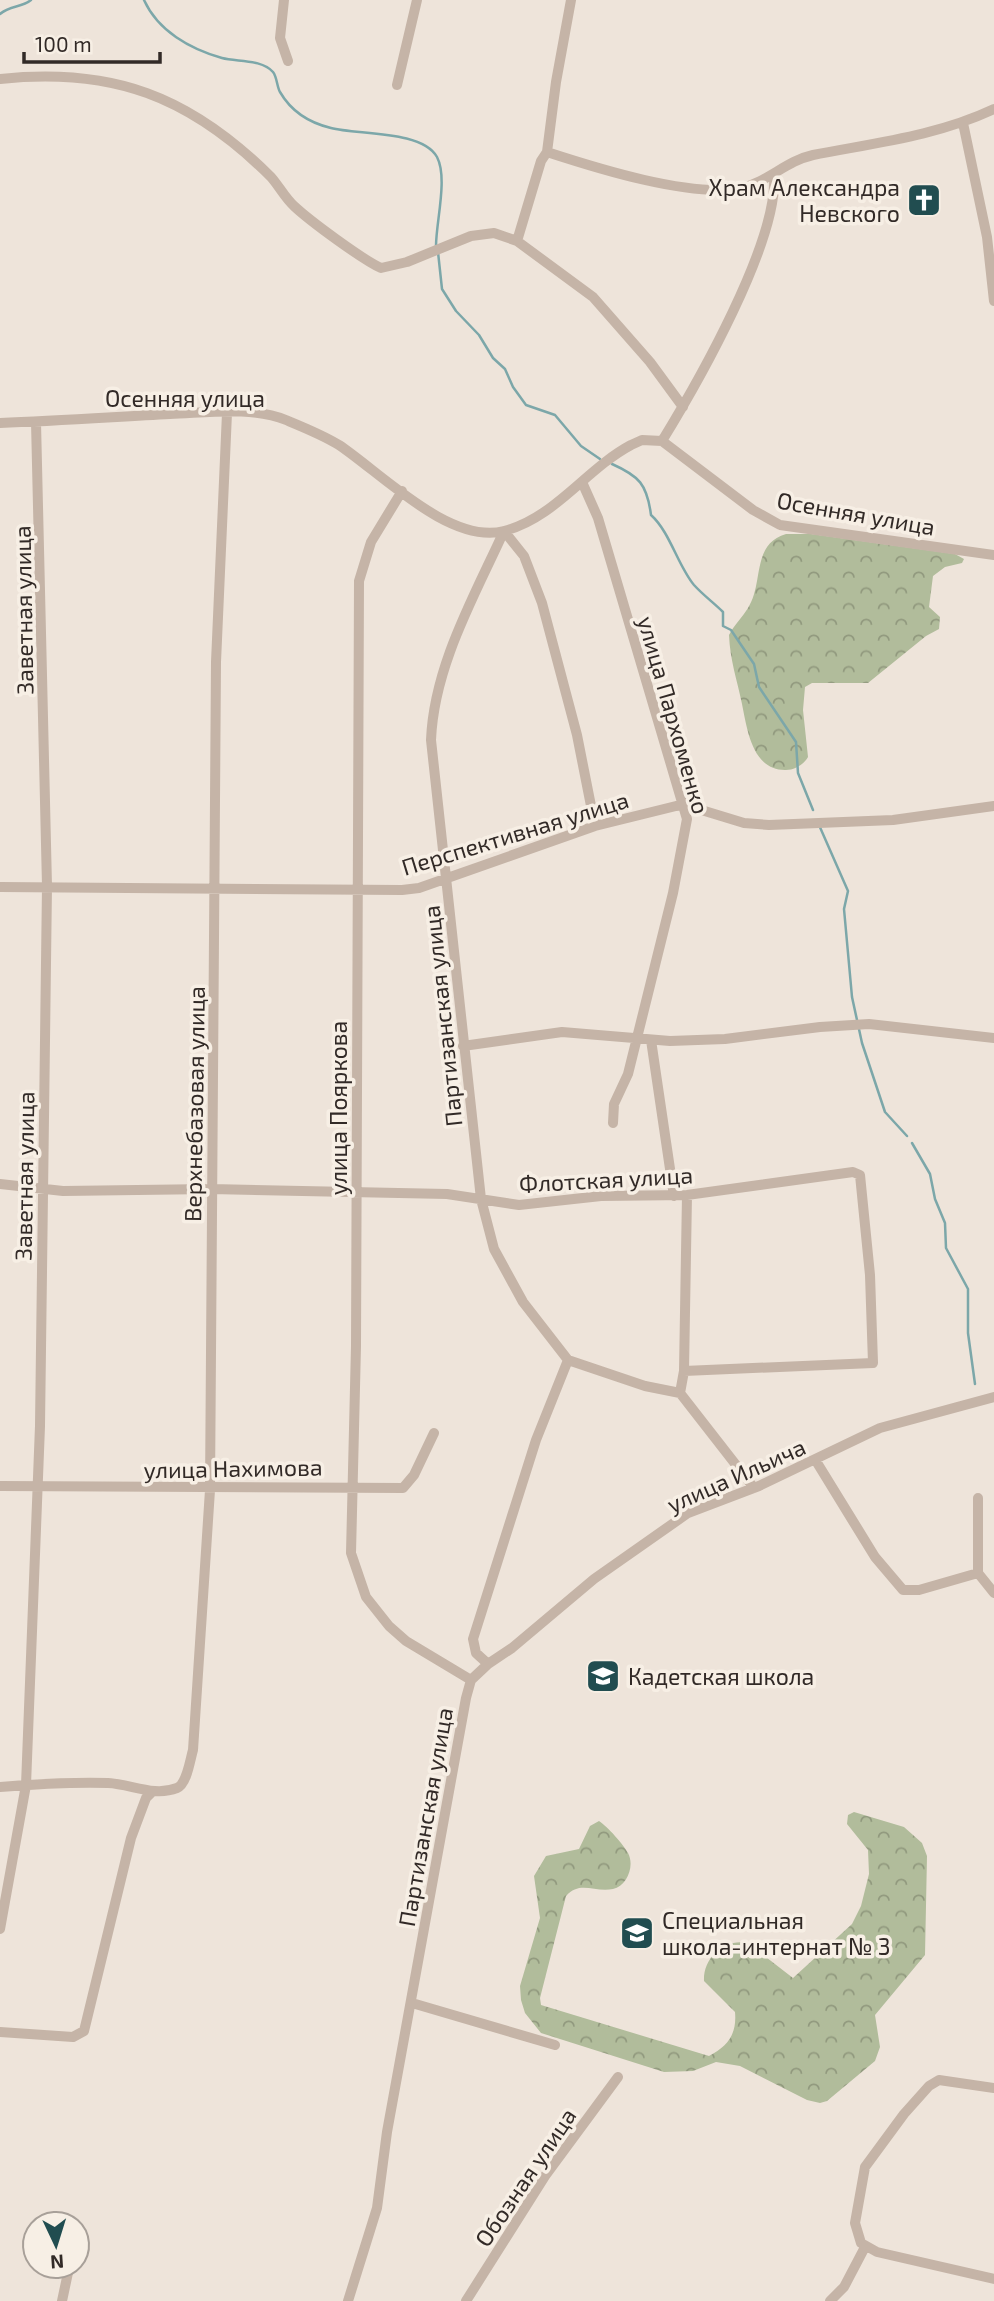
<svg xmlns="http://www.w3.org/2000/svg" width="994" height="2301" viewBox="0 0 994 2301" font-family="'Exo 2',sans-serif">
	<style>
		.forest { fill: url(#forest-crowns) }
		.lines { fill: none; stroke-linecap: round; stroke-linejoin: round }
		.stream { stroke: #7ca7a9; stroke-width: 2.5 }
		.minor { stroke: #c5b4a7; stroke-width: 10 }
		.labels { text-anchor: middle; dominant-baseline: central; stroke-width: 7; stroke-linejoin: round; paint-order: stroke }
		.poi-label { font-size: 23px; fill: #322a27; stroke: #f7efe5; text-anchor: start }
		.street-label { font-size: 23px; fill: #322a27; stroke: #f7efe5 }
	</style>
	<defs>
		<pattern id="forest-crowns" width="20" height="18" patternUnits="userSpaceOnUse" patternTransform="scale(1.75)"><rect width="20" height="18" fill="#b1bc9b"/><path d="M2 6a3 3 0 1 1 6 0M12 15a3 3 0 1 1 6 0" fill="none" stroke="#91997e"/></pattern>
	</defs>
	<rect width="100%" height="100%" fill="#eee4da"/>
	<path class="forest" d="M 786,534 L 811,534 L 955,554 L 964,559 L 962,563 L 945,567 L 933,576 L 929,607 L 940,617 L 939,629 L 926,636 L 868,683 L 812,683 L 805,687 L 803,710 L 808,757 C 804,764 795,770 786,770 C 752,771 747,728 742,704 C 737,680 730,660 729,635 C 734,625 742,618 748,608 C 764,584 751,544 786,534 Z
		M 854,1812 L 904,1827 L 922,1843 L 927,1856 L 925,1955 L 875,2015 L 880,2047 L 875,2061 L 827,2101 L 820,2103 L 807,2100 L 740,2066 L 716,2062 L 693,2071 L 664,2072 L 541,2033 L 525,2013 L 521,2000 L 520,1986 L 540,1918 L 534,1876 L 546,1856 L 579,1849 L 590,1826 L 599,1821 C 608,1827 623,1844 628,1853 C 635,1866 627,1886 613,1889 C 595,1893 580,1880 566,1896 L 540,1998 L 541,2005 L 709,2056 C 728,2046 737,2034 735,2012 L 704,1981 C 703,1958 724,1938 748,1943 L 793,1978 L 852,1924 L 861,1906 L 869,1874 L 868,1850 L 847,1824 L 848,1815 Z"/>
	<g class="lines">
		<path class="stream" d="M 144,0 C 158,31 190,49 222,58 C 237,62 262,59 273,72 C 277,77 277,87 280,92 C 291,111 310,123 331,128 C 357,135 422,130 437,157 C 448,178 436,222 436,246
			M 0,14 C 10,5 21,8 31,0
			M 438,252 L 442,289 L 456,311 L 479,335 L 493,358 L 505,369 L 513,387 L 526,405 L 555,415 L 581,446 L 600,459
			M 612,464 C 639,476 647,484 651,515 C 670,532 678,566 694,585 C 703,595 714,603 723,612 L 723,626 L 731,630 L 754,664 L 759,687 L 796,742 L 798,773 L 813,810
			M 819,825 L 848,891 L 844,909 L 852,997 L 862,1043 L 885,1112 L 907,1136
			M 912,1143 L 930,1174 L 935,1199 L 945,1223 L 946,1248 L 968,1289 L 968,1333 L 975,1384"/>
		<path class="minor" d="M 284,0 L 280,38 L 288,61
			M 0,79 C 112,67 190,96 271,177 C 279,186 285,198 294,206 C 310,221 363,260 381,268 L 407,262 L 471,236 L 494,233 L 517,241 L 593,297 L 650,362 L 683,407
			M 397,85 L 417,0
			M 963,123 L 987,237 L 994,301
			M 547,152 C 596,168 691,198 741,188 C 768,182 786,161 813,155 C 874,143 937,136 994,109
			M 517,241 L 541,161 L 547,152 L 556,82 L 571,0
			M 0,423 C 57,421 113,417 170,414 C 205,413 253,406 286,420 C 303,427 323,435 339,445 C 381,473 450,545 504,531 C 555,518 586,469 631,445 L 642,440 L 662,441 L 753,510 L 780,525 L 994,555
			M 662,441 C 697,384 779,241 774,175
			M 582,482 L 598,518 L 687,819 L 673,893 L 628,1074 L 614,1104 L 613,1123
			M 402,491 L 371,542 L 359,581 L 356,1346 L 351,1553 L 366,1597 L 389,1626 L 406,1641 L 471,1680
			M 595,826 L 577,735 L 542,603 L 524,556 L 504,531 C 474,597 434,666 431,740 L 481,1199 L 494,1249 L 523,1302 L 568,1360 L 645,1386 L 680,1393
			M 0,887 L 402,890 L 419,888 L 595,826 L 676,806 L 685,805 L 744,823 L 769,825 L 893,820 L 994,806
			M 651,1040 L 674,1196
			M 463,1046 L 562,1032 L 670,1041 L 725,1039 L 820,1027 L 869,1024 L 994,1038
			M 0,1184 L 63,1191 L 211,1189 L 447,1194 L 519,1205 L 601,1196 L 687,1195 L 853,1172 L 860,1175 L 870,1275 L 873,1363 L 684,1371
			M 687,1195 L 684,1371 L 680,1393 L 754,1488
			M 816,1461 L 875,1557 L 903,1590 L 919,1590 L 978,1573
			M 0,1486 L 403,1488 L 414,1475 L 434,1433
			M 978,1498 L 978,1573 L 994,1593
			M 488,1664 L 512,1648 L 594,1579 L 688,1513 L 759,1486 L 880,1428 L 994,1397
			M 0,1787 C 36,1784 72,1782 108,1783 C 131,1784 154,1797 177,1788 C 187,1784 190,1760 193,1750 L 210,1490 L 216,662 L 227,413
			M 0,1929 L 26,1785 L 40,1426 L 47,886 L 36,422
			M 412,2003 L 555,2045
			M 0,2032 L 73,2037 L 84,2031 L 131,1838 L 146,1798 L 152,1792
			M 994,2088 L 939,2080 L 929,2086 L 904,2114 L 865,2167 L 855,2223 L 861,2243 L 877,2252 L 994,2279
			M 62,2301 L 69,2268
			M 348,2301 L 377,2208 L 387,2132 L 466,1698 L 471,1680 L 488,1664 L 476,1653 L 473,1639 L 536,1440 L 568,1360
			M 466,2301 L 545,2176 L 618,2077
			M 830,2301 L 844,2287 L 865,2247"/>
	</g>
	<defs>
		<g id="church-square" transform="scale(1.75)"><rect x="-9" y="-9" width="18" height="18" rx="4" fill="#214d50" stroke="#f7efe5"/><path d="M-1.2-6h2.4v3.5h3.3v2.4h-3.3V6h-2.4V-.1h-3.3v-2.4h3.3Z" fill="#fff"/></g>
		<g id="school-square" transform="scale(1.75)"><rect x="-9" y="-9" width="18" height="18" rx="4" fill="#214d50" stroke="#f7efe5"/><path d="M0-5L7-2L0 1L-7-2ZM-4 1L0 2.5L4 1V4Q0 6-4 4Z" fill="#fff"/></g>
	</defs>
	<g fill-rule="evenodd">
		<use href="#church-square" x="924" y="200"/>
		<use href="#school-square" x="603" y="1676"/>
		<use href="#school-square" x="637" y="1933"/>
	</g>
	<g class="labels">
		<g class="poi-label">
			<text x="900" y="187" text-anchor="end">Храм Александра<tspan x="900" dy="26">Невского</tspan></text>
			<text x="628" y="1676">Кадетская школа</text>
			<text x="662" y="1920">Специальная<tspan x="662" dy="26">школа-интернат № 3</tspan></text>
		</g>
		<g class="street-label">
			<text x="185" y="398">Осенняя улица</text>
			<text transform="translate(856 513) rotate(10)">Осенняя улица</text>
			<text transform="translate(23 610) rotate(-91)">Заветная улица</text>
			<text transform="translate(674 715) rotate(74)">улица Пархоменко</text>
			<text transform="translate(515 833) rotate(-17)">Перспективная улица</text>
			<text transform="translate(442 1016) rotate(-96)">Партизанская улица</text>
			<text transform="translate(194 1104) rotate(-89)">Верхнебазовая улица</text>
			<text transform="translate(338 1108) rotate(-90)">улица Пояркова</text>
			<text transform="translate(24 1176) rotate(-89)">Заветная улица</text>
			<text transform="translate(606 1179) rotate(-3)">Флотская улица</text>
			<text transform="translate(233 1468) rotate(-1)">улица Нахимова</text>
			<text transform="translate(736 1475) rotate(-24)">улица Ильича</text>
			<text transform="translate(425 1817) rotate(-80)">Партизанская улица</text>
			<text transform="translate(525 2177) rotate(-56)">Обозная улица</text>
		</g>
	</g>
	<g transform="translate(56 2245) rotate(176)"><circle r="33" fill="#f7efe5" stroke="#a8a099" stroke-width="2"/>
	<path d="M0-5L12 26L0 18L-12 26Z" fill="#214d50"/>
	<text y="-10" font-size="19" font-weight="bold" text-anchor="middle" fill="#322a27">N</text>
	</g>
	<path d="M24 52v10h136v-10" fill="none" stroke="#322a27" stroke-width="3.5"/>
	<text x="35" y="52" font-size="21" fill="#322a27" stroke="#f7efe5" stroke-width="5" paint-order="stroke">100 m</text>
</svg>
